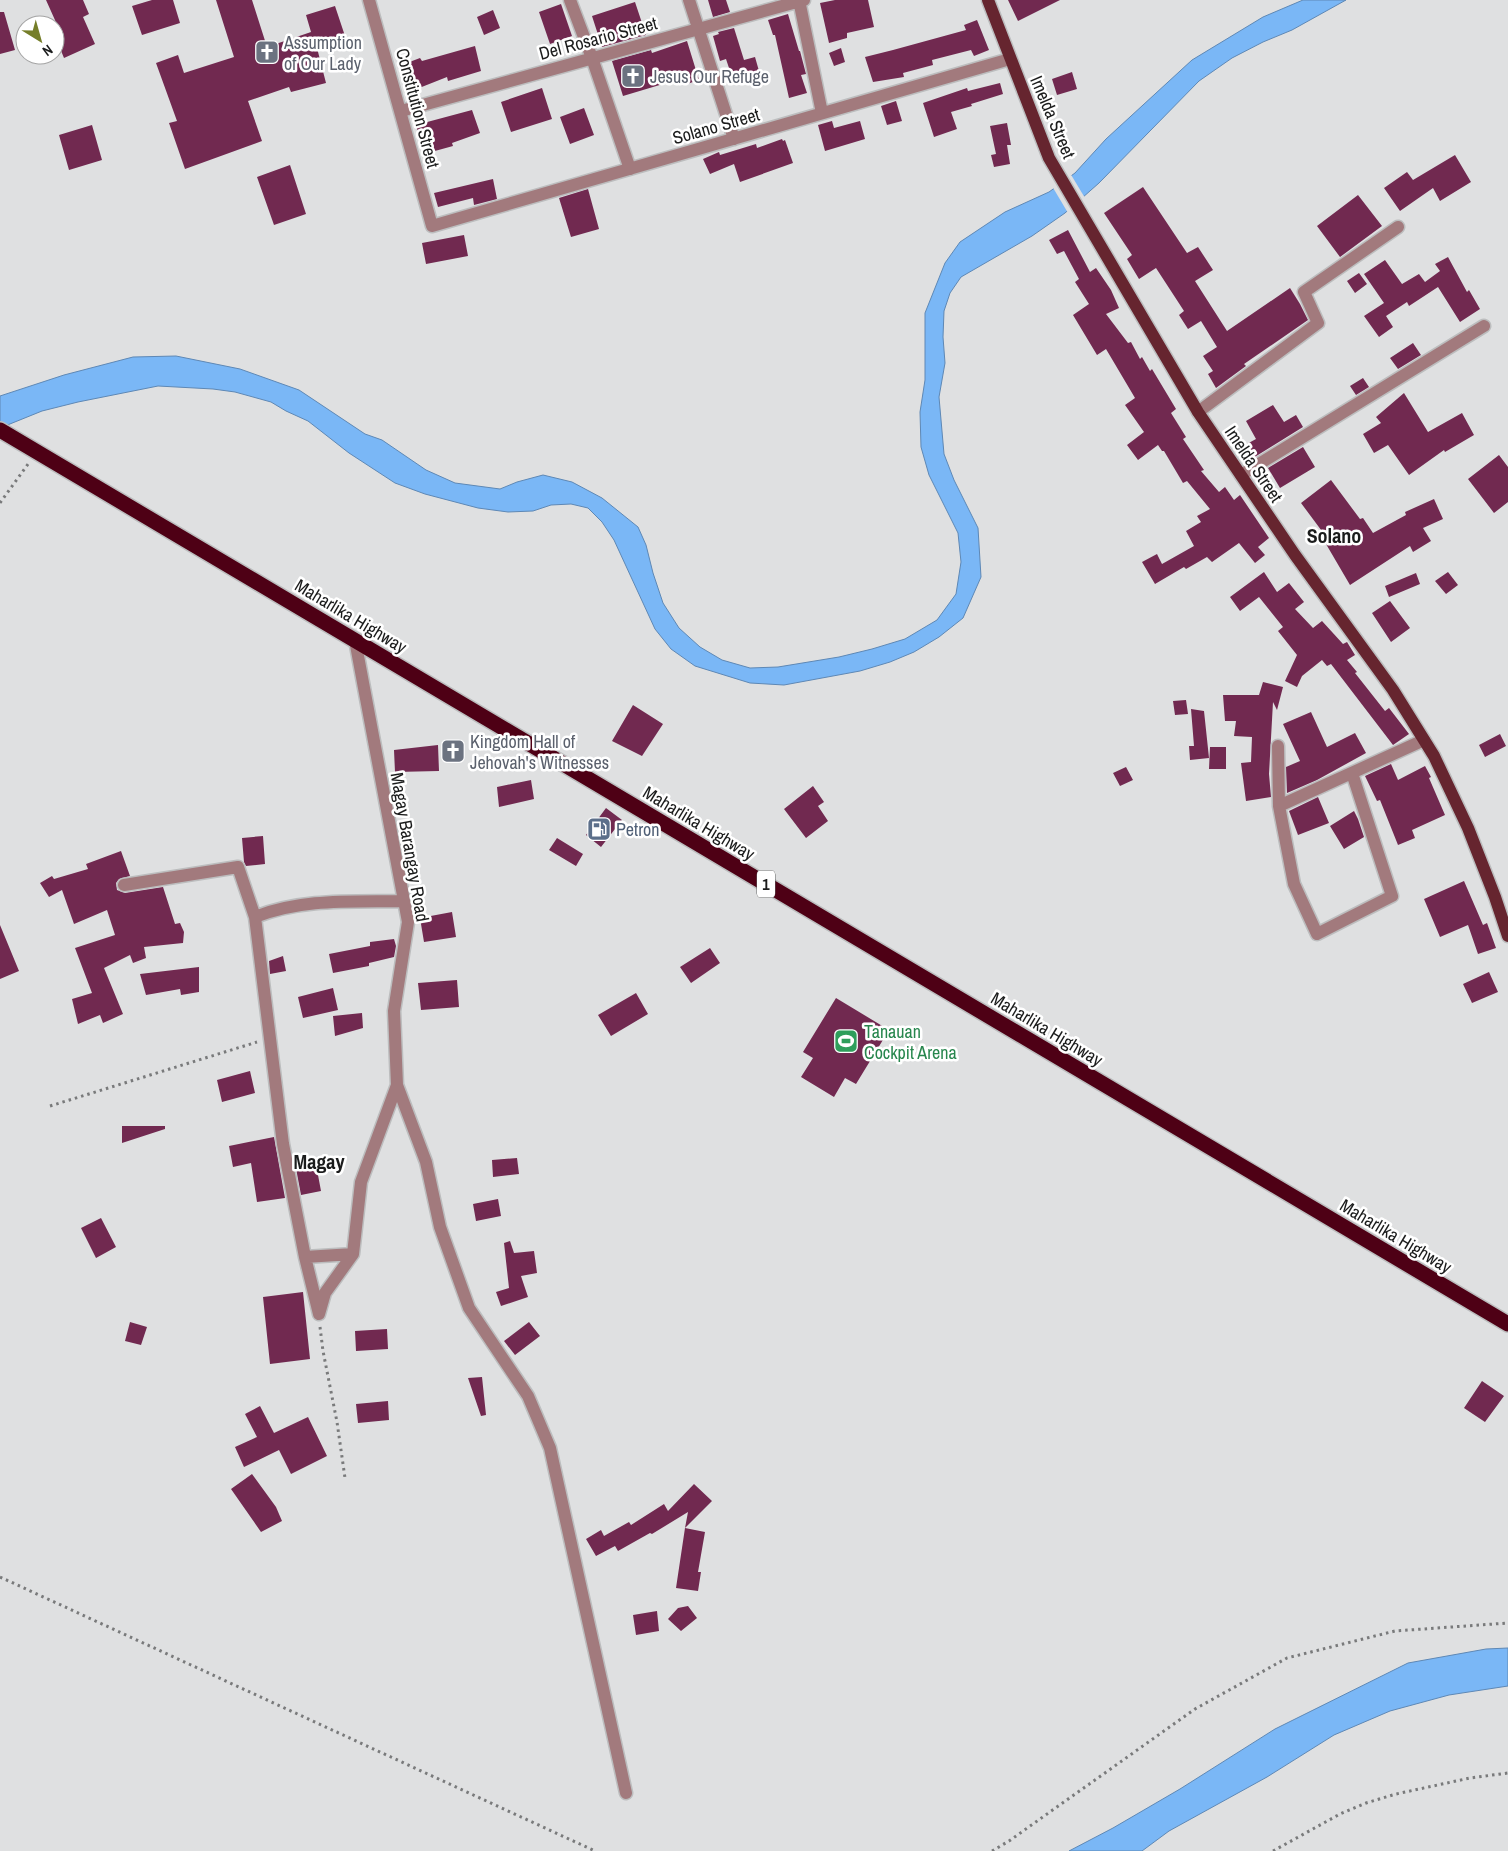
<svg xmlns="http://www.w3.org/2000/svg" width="1508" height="1851" viewBox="0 0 1508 1851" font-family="'Archivo Narrow',sans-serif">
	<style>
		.water { fill: #7ab7f6; stroke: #5e88b5 }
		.pier { fill: #dfe0e1 }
		.building { fill: #712950 }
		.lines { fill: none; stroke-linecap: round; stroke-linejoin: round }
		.minor-casing { stroke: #bcbdbe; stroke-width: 15 }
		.major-casing { stroke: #bcbdbe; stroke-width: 15 }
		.highway-casing { stroke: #bcbdbe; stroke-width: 18 }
		.path { stroke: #797a7b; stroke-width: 3; stroke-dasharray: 2.5 4; stroke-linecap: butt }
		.minor { stroke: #a27a7d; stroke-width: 12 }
		.major { stroke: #66252f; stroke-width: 12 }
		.highway { stroke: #4e0015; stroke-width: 15 }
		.labels { text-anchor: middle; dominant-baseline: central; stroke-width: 5; stroke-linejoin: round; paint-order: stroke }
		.shield { fill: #fff; stroke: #5f6060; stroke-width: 1 }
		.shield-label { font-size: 16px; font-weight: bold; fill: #1b1c1c }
		.street-label { font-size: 18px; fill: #1b1c1c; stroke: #fff }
		.worship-label { font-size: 18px; fill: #5b616d; stroke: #fff; text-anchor: start }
		.service-label { font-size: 18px; fill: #4e5e75; stroke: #fff; text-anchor: start }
		.leisure-label { font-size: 18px; fill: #27864d; stroke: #fff; text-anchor: start }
		.quarter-label { font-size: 20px; font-weight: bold; fill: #1b1c1c; stroke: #fff }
	</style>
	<rect width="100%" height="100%" fill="#dfe0e1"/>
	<path class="water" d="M 1303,0 L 1346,0 L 1292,30 L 1263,42 L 1232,58 L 1199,81 L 1099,183 L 1065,213 L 1032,236 L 961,277 L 950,293 L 944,311 L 943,337 L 945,363 L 939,397 L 944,454 L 954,480 L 978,528 L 981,577 L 963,618 L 939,637 L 914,652 L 890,662 L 860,671 L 784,685 L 750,683 L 695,666 L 671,649 L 655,629 L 614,540 L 602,522 L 588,508 L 571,504 L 551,505 L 533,511 L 508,512 L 478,508 L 425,494 L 395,483 L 349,453 L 308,421 L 286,411 L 271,402 L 235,392 L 213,389 L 158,386 L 78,402 L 42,411 L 0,428 L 0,396 L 64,375 L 133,357 L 176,356 L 240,369 L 299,390 L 365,434 L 382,440 L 426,470 L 455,483 L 500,489 L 517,482 L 543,475 L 572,482 L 602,498 L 638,527 L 646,545 L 653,573 L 663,603 L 679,628 L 700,647 L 722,660 L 750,668 L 778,667 L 839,657 L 872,649 L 905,639 L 937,620 L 956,594 L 961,562 L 958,533 L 929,475 L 921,447 L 920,412 L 925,380 L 925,313 L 945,263 L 960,242 L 1005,212 L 1049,192 L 1075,173 L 1106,139 L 1192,60 L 1263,17 Z
		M 1508,1648 L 1508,1686 L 1449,1695 L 1390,1711 L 1334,1735 L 1267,1777 L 1169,1831 L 1142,1851 L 1069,1851 L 1113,1828 L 1180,1789 L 1275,1729 L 1408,1663 L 1486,1649 Z"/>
	<path class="pier" d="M 1070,173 L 1085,198 L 1068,213 L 1052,186 Z"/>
	<path class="building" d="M 46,0 L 83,0 L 89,14 L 83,17 L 95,44 L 64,58 L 57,41 L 63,38 Z
		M 152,0 L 173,0 L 180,23 L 142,35 L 132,6 Z
		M 216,0 L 252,0 L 267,47 L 311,32 L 306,15 L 335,6 L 346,39 L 317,48 L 326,83 L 291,92 L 289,87 L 248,101 L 262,141 L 185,169 L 169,123 L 177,121 L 156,63 L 178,55 L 184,73 L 234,57 Z
		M 708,0 L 726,0 L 730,12 L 713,17 Z
		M 835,0 L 868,0 L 874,27 L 847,33 L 847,38 L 829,43 L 820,3 Z
		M 1008,0 L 1060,0 L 1018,21 Z
		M 635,2 L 646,35 L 602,47 L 592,16 Z
		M 561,4 L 572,36 L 550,44 L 539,12 Z
		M 493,10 L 500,28 L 484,35 L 477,17 Z
		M 0,12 L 4,12 L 15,50 L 0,54 Z
		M 788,14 L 799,51 L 800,51 L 806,74 L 801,75 L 807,93 L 789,98 L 775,35 L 773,35 L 768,20 Z
		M 977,20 L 989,50 L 974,56 L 971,50 L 932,60 L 933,65 L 903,73 L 904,77 L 873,82 L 865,57 L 893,50 L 966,30 L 964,25 Z
		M 734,28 L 744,60 L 755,57 L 759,71 L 733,80 L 726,59 L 720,61 L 713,36 L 719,34 L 718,32 Z
		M 687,41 L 699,80 L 684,85 L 683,78 L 623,96 L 612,61 L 651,50 L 652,53 Z
		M 475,46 L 481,71 L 448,81 L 447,77 L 409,92 L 399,66 L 420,58 L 422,61 Z
		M 841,48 L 845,62 L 834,66 L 829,53 Z
		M 1072,72 L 1077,89 L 1057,95 L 1052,79 Z
		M 1000,83 L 1003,94 L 971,104 L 972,106 L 951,112 L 957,129 L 934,137 L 923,103 L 967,88 L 968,91 Z
		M 542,88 L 552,119 L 511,132 L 501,102 Z
		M 896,101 L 902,121 L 887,125 L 881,106 Z
		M 584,108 L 594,135 L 570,144 L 560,117 Z
		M 472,110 L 480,133 L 452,143 L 453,146 L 424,154 L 416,125 Z
		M 832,121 L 834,128 L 860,121 L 865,139 L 825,151 L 818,125 Z
		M 1007,123 L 1011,145 L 1007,145 L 1010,164 L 994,167 L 991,155 L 996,154 L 990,126 Z
		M 92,125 L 102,160 L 69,170 L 59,135 Z
		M 782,139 L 783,141 L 785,140 L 793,163 L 740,182 L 734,164 L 710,174 L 703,159 L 719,152 L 720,155 L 756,144 L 757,148 Z
		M 1455,155 L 1471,182 L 1440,201 L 1433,188 L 1400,211 L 1384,188 L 1407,172 L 1413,180 Z
		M 290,165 L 306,214 L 274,225 L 257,177 Z
		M 493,179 L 497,199 L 474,205 L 473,198 L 438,207 L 434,193 Z
		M 1143,187 L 1187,253 L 1198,247 L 1213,270 L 1195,281 L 1227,331 L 1290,288 L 1300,304 L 1308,320 L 1244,364 L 1246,366 L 1216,388 L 1208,374 L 1213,371 L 1203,356 L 1217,347 L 1201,321 L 1188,329 L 1179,315 L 1184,311 L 1156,268 L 1139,279 L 1127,259 L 1132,255 L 1104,213 Z
		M 588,189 L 599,229 L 571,237 L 559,198 Z
		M 1358,195 L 1382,226 L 1340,257 L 1317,226 Z
		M 1068,230 L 1090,272 L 1096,268 L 1111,290 L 1119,308 L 1106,314 L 1128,343 L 1131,342 L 1140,359 L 1142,357 L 1150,371 L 1152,369 L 1176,409 L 1171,413 L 1186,437 L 1183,439 L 1204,470 L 1201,471 L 1219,492 L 1225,487 L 1234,500 L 1240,495 L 1269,538 L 1258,547 L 1265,555 L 1255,563 L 1239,543 L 1212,562 L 1207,557 L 1186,569 L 1184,567 L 1155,584 L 1142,562 L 1157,554 L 1162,564 L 1194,546 L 1186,531 L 1201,522 L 1197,516 L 1210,509 L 1187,481 L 1183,483 L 1164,451 L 1162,451 L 1158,445 L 1138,460 L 1127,445 L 1144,432 L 1125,405 L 1135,398 L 1106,349 L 1097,355 L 1073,315 L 1089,304 L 1075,282 L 1079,279 L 1064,251 L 1057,254 L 1049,240 Z
		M 464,235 L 468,256 L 426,264 L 422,243 Z
		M 1448,257 L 1467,292 L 1469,290 L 1480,309 L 1460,322 L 1438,287 L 1409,306 L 1407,302 L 1386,316 L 1393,327 L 1379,337 L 1364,316 L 1384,303 L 1364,274 L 1385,260 L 1402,284 L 1419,274 L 1425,282 L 1440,271 L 1435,264 Z
		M 1359,273 L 1367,284 L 1355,293 L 1347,281 Z
		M 1413,343 L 1421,355 L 1398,369 L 1390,358 Z
		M 1363,378 L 1369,387 L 1356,395 L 1350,386 Z
		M 1404,393 L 1428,432 L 1462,413 L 1474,435 L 1445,452 L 1444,450 L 1409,475 L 1388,445 L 1374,453 L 1363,434 L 1381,423 L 1376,417 Z
		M 1273,405 L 1284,422 L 1296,415 L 1303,427 L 1253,458 L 1245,445 L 1256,439 L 1246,421 Z
		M 1303,447 L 1315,467 L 1280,488 L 1268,468 Z
		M 1499,455 L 1508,467 L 1508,502 L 1494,513 L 1468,479 Z
		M 1331,480 L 1360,519 L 1363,518 L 1373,533 L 1406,515 L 1405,512 L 1434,499 L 1443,519 L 1423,528 L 1431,541 L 1413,552 L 1410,546 L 1350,585 L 1326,544 L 1330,542 L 1301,503 Z
		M 1264,572 L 1277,592 L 1289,583 L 1304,602 L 1295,609 L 1313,628 L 1322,621 L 1343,644 L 1347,642 L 1355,655 L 1347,660 L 1357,672 L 1355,673 L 1385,711 L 1389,708 L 1409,734 L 1393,745 L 1331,664 L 1327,666 L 1322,660 L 1302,676 L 1297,687 L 1285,681 L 1297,655 L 1278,631 L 1283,627 L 1259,597 L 1240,611 L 1230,597 Z
		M 1448,572 L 1458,585 L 1446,594 L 1435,581 Z
		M 1416,573 L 1420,584 L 1389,597 L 1385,586 Z
		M 1390,601 L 1410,628 L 1391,642 L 1372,613 Z
		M 1263,682 L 1283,687 L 1277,710 L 1273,702 L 1269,774 L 1271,797 L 1246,801 L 1241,763 L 1251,762 L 1252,737 L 1234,736 L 1236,721 L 1225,721 L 1223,695 L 1259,695 Z
		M 1186,700 L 1188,714 L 1175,715 L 1173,701 Z
		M 633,705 L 663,724 L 642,756 L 612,741 Z
		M 1191,709 L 1204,711 L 1209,758 L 1190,760 L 1189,746 L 1194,746 Z
		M 1311,712 L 1327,747 L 1355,733 L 1366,753 L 1317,780 L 1287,793 L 1286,767 L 1300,761 L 1283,724 Z
		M 1500,734 L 1506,746 L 1485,757 L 1479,745 Z
		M 438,745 L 439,771 L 395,772 L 394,750 Z
		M 1210,747 L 1226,747 L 1226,769 L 1209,769 Z
		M 1391,764 L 1398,780 L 1425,766 L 1431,777 L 1429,778 L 1445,815 L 1412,830 L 1415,838 L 1398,845 L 1380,800 L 1377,801 L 1365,776 Z
		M 1126,767 L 1133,780 L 1120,786 L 1113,773 Z
		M 531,780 L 534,799 L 499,807 L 497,787 Z
		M 813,786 L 824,802 L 818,806 L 828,821 L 806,838 L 784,809 Z
		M 1318,797 L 1329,823 L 1298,835 L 1289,811 Z
		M 606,808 L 622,820 L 601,847 L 586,835 Z
		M 1354,811 L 1358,819 L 1364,837 L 1344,849 L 1330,826 Z
		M 263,836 L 265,864 L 246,866 L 244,862 L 242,838 Z
		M 557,838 L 583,854 L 576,866 L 549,850 Z
		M 121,851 L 130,876 L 119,879 L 116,883 L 117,890 L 125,893 L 163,887 L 175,924 L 180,923 L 184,932 L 183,943 L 144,947 L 146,958 L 133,963 L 130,955 L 104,968 L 123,1014 L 103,1023 L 100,1015 L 78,1024 L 72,999 L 92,993 L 75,948 L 115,935 L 107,910 L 74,924 L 62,890 L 49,897 L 40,883 L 52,876 L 54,879 L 88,869 L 86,864 Z
		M 1464,881 L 1483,925 L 1487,923 L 1496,948 L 1478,954 L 1468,925 L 1440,937 L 1424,899 Z
		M 452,912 L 456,937 L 424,942 L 420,918 Z
		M 0,925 L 19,971 L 0,979 Z
		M 394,939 L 396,946 L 394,957 L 369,963 L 369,966 L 333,973 L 329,954 L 370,946 L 370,942 Z
		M 710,948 L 720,963 L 691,983 L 680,967 Z
		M 283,956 L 286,971 L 270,974 L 269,961 Z
		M 199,967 L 199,992 L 181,995 L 180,989 L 146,995 L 140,974 Z
		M 1489,972 L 1498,992 L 1472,1003 L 1463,984 Z
		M 457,980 L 459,1007 L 421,1010 L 418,983 Z
		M 333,988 L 338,1010 L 303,1018 L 298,997 Z
		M 636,993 L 648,1014 L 611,1036 L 598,1015 Z
		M 836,998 L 889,1030 L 856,1084 L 845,1078 L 834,1097 L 801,1077 L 813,1058 L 803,1052 Z
		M 362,1013 L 363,1028 L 335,1036 L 333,1016 Z
		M 250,1071 L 255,1093 L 222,1102 L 217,1080 Z
		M 122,1126 L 165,1126 L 165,1129 L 122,1143 Z
		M 274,1137 L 285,1198 L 257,1202 L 251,1163 L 233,1167 L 229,1146 Z
		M 517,1158 L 519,1174 L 493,1177 L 492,1160 Z
		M 315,1159 L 321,1191 L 301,1195 L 295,1163 Z
		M 498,1199 L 501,1216 L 476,1221 L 473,1204 Z
		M 101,1218 L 116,1247 L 96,1258 L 81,1228 Z
		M 510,1241 L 514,1253 L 534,1251 L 537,1273 L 521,1276 L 528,1297 L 501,1306 L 496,1292 L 509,1288 L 504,1243 Z
		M 303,1292 L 310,1359 L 270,1364 L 263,1297 Z
		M 130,1322 L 147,1327 L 141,1345 L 125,1341 Z
		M 529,1322 L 540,1336 L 515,1355 L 504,1341 Z
		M 387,1329 L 388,1349 L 356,1351 L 355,1331 Z
		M 482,1377 L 486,1415 L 481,1416 L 468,1378 Z
		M 1482,1381 L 1504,1396 L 1485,1422 L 1464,1408 Z
		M 388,1401 L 389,1420 L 358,1423 L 356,1404 Z
		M 260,1406 L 274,1433 L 308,1417 L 327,1456 L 291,1474 L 279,1450 L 244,1467 L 235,1447 L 257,1437 L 245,1414 Z
		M 252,1474 L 276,1507 L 282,1521 L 261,1532 L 231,1489 Z
		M 694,1484 L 712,1501 L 685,1528 L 688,1512 L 652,1534 L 650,1533 L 618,1551 L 615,1546 L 596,1556 L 586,1539 L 601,1530 L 604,1536 L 629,1522 L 631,1525 L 664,1504 L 668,1511 Z
		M 685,1528 L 705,1532 L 698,1572 L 701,1572 L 698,1591 L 676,1588 Z
		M 688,1606 L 697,1618 L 681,1631 L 668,1619 L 678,1608 Z
		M 657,1611 L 659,1631 L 636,1635 L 633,1615 Z"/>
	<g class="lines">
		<g class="minor-casing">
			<path id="minor" d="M 369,0 L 432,226 L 1010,59
				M 570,0 L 592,58 L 630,169
				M 689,0 L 734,139
				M 799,0 L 822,113
				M 401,111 L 804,0
				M 1198,412 L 1318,323 L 1304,292 L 1398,227
				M 1241,475 L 1484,326
				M 1278,746 L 1279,806 L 1424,740
				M 1279,806 L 1294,884 L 1317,934 L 1392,896 L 1352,773
				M 124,885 L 238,867 L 255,917
				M 397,1085 L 426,1162 L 440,1227 L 469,1308 L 528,1396 L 550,1448 L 626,1793
				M 305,1257 L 353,1254
				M 319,1314 L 325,1293 L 353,1254 L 361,1182 L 397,1085 L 394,1011 L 408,922 L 355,640
				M 319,1314 L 305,1257 L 283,1144 L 255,917 C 302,898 354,902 404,901"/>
		</g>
		<g class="major-casing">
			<path id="major" d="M 988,0 L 1049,158 L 1198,412 L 1295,555 L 1393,690 L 1434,756 L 1468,828 L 1495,897 L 1508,936"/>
		</g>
		<g class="highway-casing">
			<path id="highway" d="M 0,430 L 1508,1324"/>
		</g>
		<path class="path" d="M 0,503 L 28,464
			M 50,1106 L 257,1042
			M 320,1327 L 323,1351 L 337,1422 L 345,1478
			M 0,1577 L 595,1851
			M 992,1851 L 1009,1841 L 1195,1709 L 1287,1658 L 1395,1631 L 1508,1623
			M 1273,1851 L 1340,1814 L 1366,1803 L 1396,1794 L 1470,1778 L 1508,1773"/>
		<use href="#minor" class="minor"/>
		<use href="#major" class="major"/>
		<use href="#highway" class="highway"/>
	</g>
	<defs>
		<g id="church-square" transform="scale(1.25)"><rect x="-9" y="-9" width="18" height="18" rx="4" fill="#6b7280" stroke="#fff"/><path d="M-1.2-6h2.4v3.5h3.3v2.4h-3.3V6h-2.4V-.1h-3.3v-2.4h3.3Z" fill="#fff"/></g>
		<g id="fuel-square" transform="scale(1.25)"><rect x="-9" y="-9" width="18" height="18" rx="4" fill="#5c6f8a" stroke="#fff"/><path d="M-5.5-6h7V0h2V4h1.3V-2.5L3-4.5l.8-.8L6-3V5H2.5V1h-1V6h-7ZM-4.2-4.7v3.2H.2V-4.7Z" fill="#fff"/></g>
		<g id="stadium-square" transform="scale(1.25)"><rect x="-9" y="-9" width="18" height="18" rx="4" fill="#2e9e5b" stroke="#fff"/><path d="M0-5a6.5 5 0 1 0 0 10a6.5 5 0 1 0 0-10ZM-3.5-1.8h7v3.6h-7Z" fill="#fff"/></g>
	</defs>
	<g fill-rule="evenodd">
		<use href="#church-square" x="267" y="52"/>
		<use href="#church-square" x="633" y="76"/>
		<use href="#church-square" x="453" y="751"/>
		<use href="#fuel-square" x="599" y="829"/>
		<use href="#stadium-square" x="846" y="1041"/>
	</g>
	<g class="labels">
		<rect class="shield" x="757" y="870.5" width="18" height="27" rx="4"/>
		<g class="shield-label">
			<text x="766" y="884">1</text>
		</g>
		<g class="street-label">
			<text transform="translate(598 38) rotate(-15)">Del Rosario Street</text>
			<text transform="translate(418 108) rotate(75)">Constitution Street</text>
			<text transform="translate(1053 117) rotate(67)">Imelda Street</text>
			<text transform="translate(716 126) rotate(-16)">Solano Street</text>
			<text transform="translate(1254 464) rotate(56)">Imelda Street</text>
			<text transform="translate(351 616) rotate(31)">Maharlika Highway</text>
			<text transform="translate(699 823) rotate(31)">Maharlika Highway</text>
			<text transform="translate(410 847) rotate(80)">Magay Barangay Road</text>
			<text transform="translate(1047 1029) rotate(31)">Maharlika Highway</text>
			<text transform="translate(1396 1236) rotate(31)">Maharlika Highway</text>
		</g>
		<g class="worship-label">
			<text x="284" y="42">Assumption<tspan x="284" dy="21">of Our Lady</tspan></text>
			<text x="650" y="76">Jesus Our Refuge</text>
			<text x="470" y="741">Kingdom Hall of<tspan x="470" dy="21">Jehovah's Witnesses</tspan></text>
		</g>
		<g class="service-label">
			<text x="616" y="829">Petron</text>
		</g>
		<g class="leisure-label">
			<text x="864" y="1031">Tanauan<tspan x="864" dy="21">Cockpit Arena</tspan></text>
		</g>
		<g class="quarter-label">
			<text x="1334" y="535">Solano</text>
			<text x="319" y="1161">Magay</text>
		</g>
	</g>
	<g transform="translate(40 40) rotate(143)"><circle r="24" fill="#ffffff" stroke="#a4a4a4"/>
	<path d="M0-4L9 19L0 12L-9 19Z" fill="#757e29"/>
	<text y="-8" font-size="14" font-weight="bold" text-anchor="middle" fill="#1b1c1c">N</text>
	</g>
</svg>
